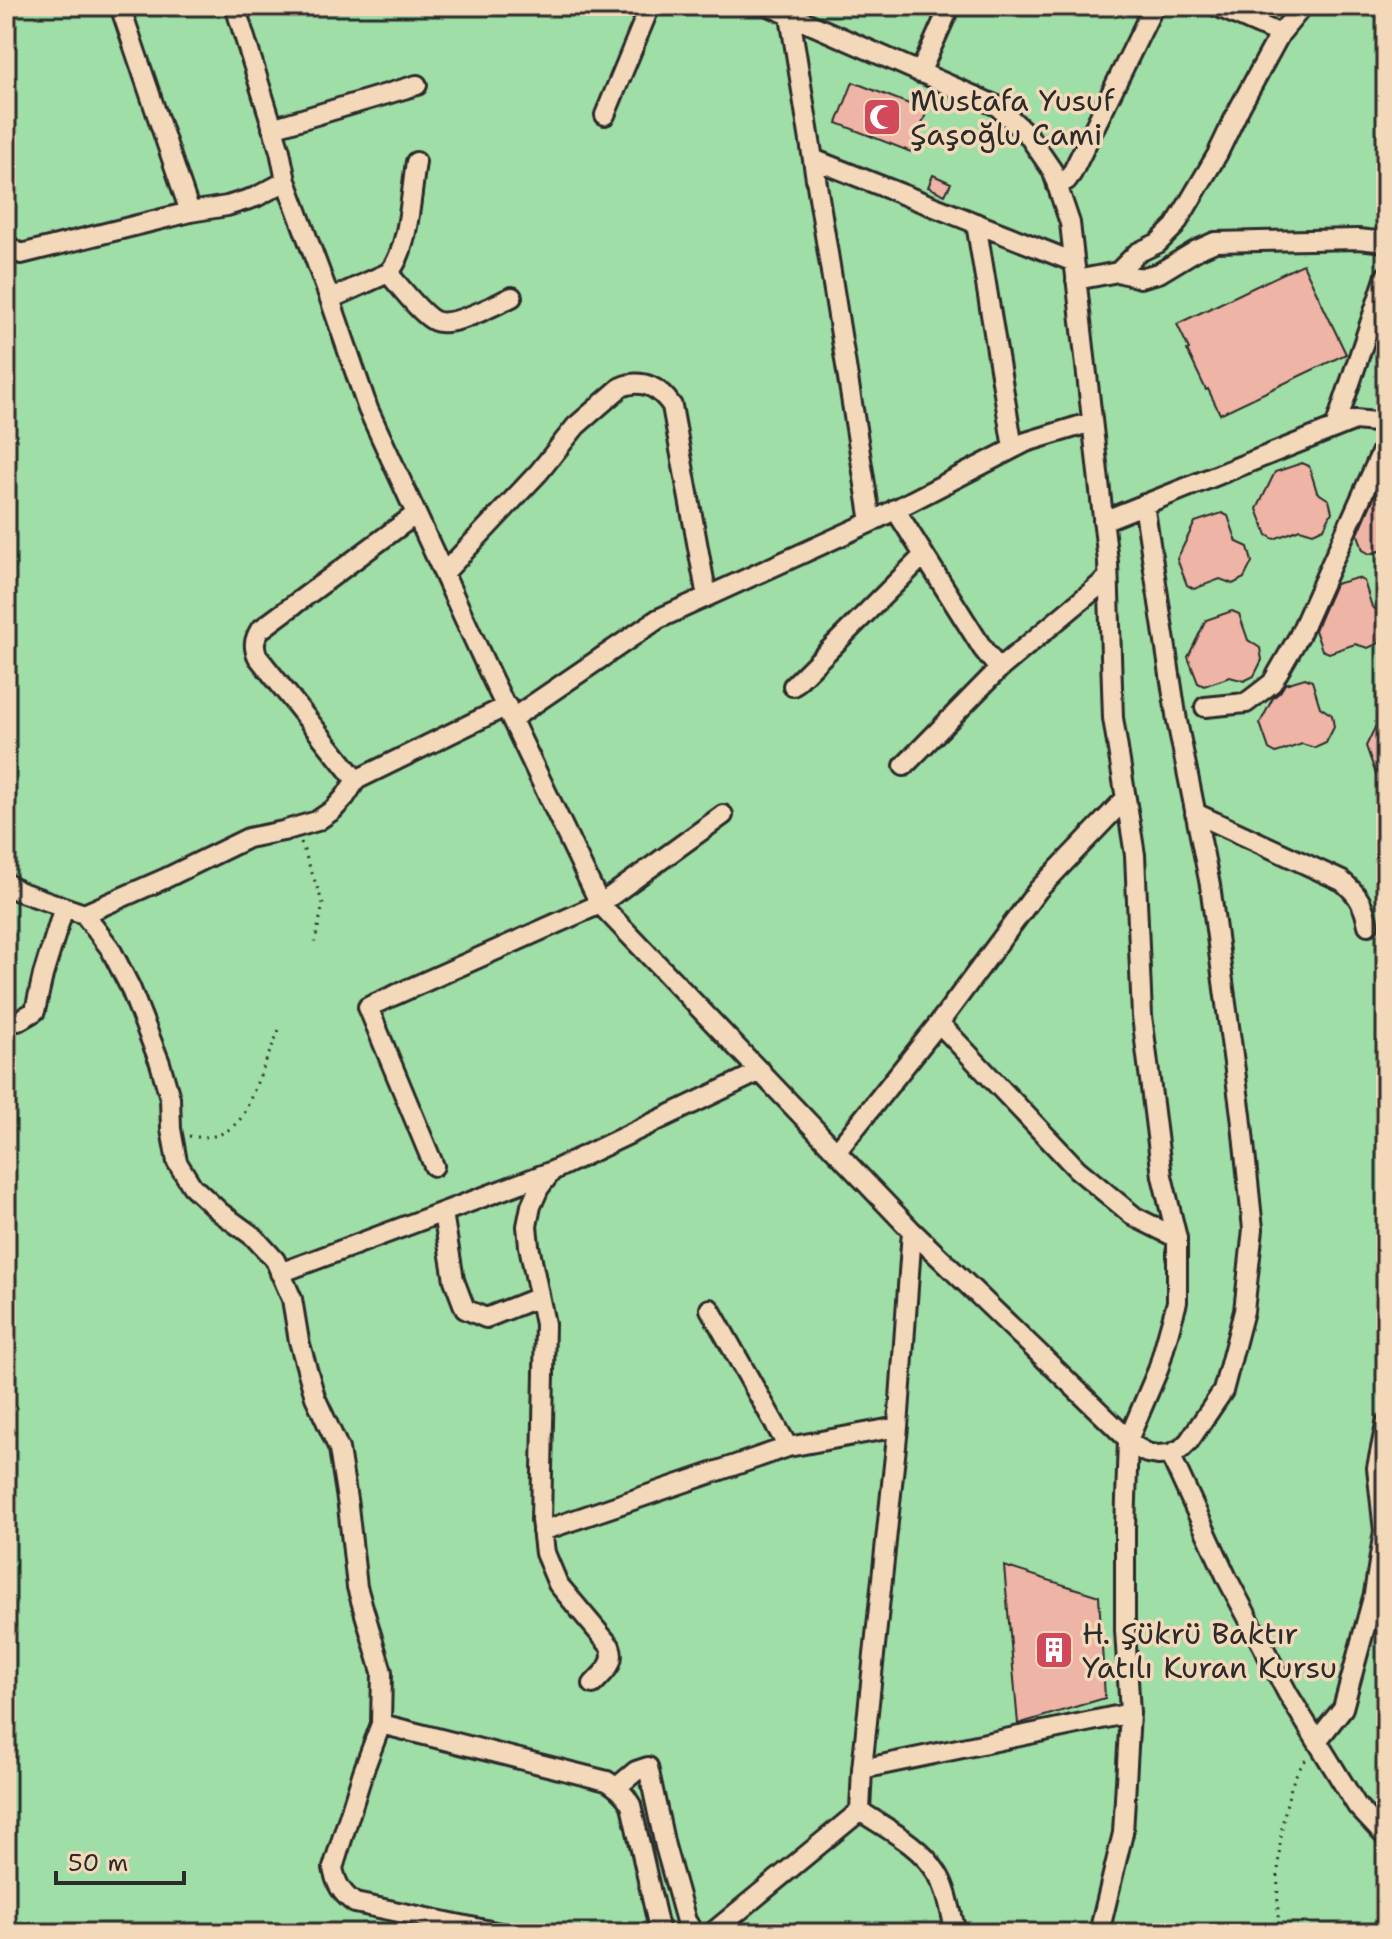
<svg xmlns="http://www.w3.org/2000/svg" width="1392" height="1939" viewBox="0 0 1392 1939" font-family="'Shantell Sans',sans-serif">
	<style>
		.green { fill: #9fdea6; stroke: #658468; stroke-width: 2 }
		.building { fill: #eeb4a6; stroke: #2b2b2b; stroke-width: 2 }
		.lines { fill: none; stroke-linecap: round; stroke-linejoin: round }
		.minor-casing { stroke: #2b2b2b; stroke-width: 24 }
		.path { stroke: #2b2b2b; stroke-width: 3; stroke-dasharray: 2 6; stroke-linecap: butt }
		.minor { stroke: #f3d9ba; stroke-width: 18 }
		.labels { text-anchor: middle; dominant-baseline: central; stroke-width: 7; stroke-linejoin: round; paint-order: stroke }
		.poi-label { font-size: 30px; fill: #2b2b2b; stroke: #f3d9ba; text-anchor: start }
	</style>
	<rect width="100%" height="100%" fill="#f3d9ba"/>
	<filter id="ink" filterUnits="userSpaceOnUse"><feTurbulence type="fractalNoise" baseFrequency=".0125" numOctaves="2"/><feDisplacementMap in="SourceGraphic" scale="16" xChannelSelector="R" yChannelSelector="G"/><feConvolveMatrix kernelMatrix="1 2 1 2 8 2 1 2 1" color-interpolation-filters="sRGB"/></filter>
	<g filter="url(#ink)">
		<path class="green" d="M 6,6 L 1386,6 L 1386,1933 L 6,1933 Z"/>
		<path class="building" d="M 853,82 L 927,111 L 911,152 L 837,123 Z
			M 933,175 L 951,183 L 945,195 L 928,187 Z
			M 1303,264 L 1346,354 L 1220,414 L 1208,389 L 1206,390 L 1187,350 L 1189,349 L 1177,324 Z
			M 1302,463 L 1309,466 L 1317,492 L 1329,500 L 1332,512 L 1324,528 L 1313,533 L 1300,529 L 1274,539 L 1267,535 L 1257,509 L 1275,472 Z
			M 1386,484 L 1386,549 L 1370,554 L 1363,550 L 1358,534 L 1379,486 Z
			M 1222,513 L 1228,516 L 1237,542 L 1248,547 L 1252,562 L 1244,578 L 1233,584 L 1220,579 L 1194,589 L 1187,585 L 1177,559 L 1195,522 Z
			M 1357,578 L 1364,581 L 1372,607 L 1384,614 L 1386,627 L 1379,643 L 1368,648 L 1355,644 L 1329,653 L 1322,650 L 1315,630 L 1335,584 Z
			M 1232,611 L 1239,614 L 1248,640 L 1260,648 L 1262,660 L 1254,676 L 1244,681 L 1230,677 L 1204,686 L 1198,683 L 1188,657 L 1206,620 Z
			M 1305,678 L 1312,681 L 1320,707 L 1332,715 L 1334,727 L 1326,743 L 1315,748 L 1302,744 L 1276,753 L 1269,749 L 1260,723 L 1273,698 L 1280,692 L 1285,684 Z
			M 1386,705 L 1386,797 L 1384,797 L 1366,746 Z
			M 1004,1566 L 1099,1596 L 1105,1698 L 1018,1724 Z"/>
		<g class="lines">
			<g class="minor-casing">
				<path id="minor" d="M 120,6 L 190,212 L 227,206 L 256,197 L 286,181
					M 235,6 L 280,151 L 286,181 L 330,299 L 368,409 L 488,670 L 600,904 L 912,1231 L 1136,1447 L 1147,1453 L 1158,1455 L 1170,1454 L 1181,1449 L 1189,1441 L 1223,1391 L 1244,1311 L 1253,1229 L 1241,1115 L 1210,885 L 1177,721 L 1144,504
					M 769,6 L 997,106 L 1028,135 L 1052,170 L 1070,223 L 1108,562 L 1113,718 L 1135,855 L 1142,1016 L 1162,1176 L 1177,1238 L 1177,1302 L 1158,1370 L 1128,1440 L 1125,1529 L 1125,1630 L 1130,1713 L 1123,1833 L 1099,1933
					M 1216,6 L 1280,34
					M 790,16 L 871,522
					M 920,73 L 950,6
					M 605,115 L 650,6
					M 272,128 L 417,85
					M 813,159 L 1074,262
					M 1057,186 L 1067,180 L 1072,173 L 1154,6
					M 976,223 L 1013,448
					M 6,243 L 12,249 L 21,254 L 190,212
					M 1118,272 L 1137,253 L 1158,243 L 1175,226 L 1217,155 L 1240,107 L 1280,34 L 1303,6
					M 388,273 C 399,285 420,313 433,320 C 450,330 494,305 512,297
					M 1076,280 L 1118,272 L 1140,278 L 1159,273 L 1197,250 L 1215,242 L 1358,239 L 1386,242
					M 330,299 L 388,273 C 409,253 411,192 416,162
					M 1335,428 L 1386,276
					M 895,509 L 983,649 L 999,669 L 1108,578
					M 1103,521 L 1355,420 L 1386,423
					M 444,573 L 539,472 L 576,426 L 621,387 C 643,378 660,388 672,406 L 707,597
					M 793,686 L 924,555
					M 1205,707 L 1246,703 L 1272,683 L 1299,636 L 1386,442
					M 513,718 L 658,619 L 871,522 L 1026,442 L 1092,422
					M 904,766 L 999,669
					M 356,780 L 258,657 C 253,647 254,640 260,630 L 416,514
					M 1195,813 L 1342,881 C 1358,894 1364,905 1368,925
					M 6,883 L 18,891 L 84,914 L 164,879 L 248,838 L 283,831 L 317,821 L 333,810 L 345,797 L 356,780 L 507,706
					M 84,914 L 110,948 L 130,987 L 160,1063 L 170,1098 L 171,1129 L 177,1162 L 192,1186 L 221,1213 L 254,1237 L 275,1260 L 292,1299 L 299,1341 L 315,1397 L 339,1449 L 348,1506 L 357,1587 L 382,1672 L 381,1724 L 363,1772 L 333,1868 C 336,1884 342,1894 355,1903 L 500,1933
					M 6,1019 L 18,1021 L 35,1011 L 43,975 L 64,907
					M 939,1023 L 1077,1169 L 1135,1217 L 1177,1238
					M 837,1151 L 939,1023 L 1038,890 L 1126,798
					M 434,1166 L 368,1007 L 600,904 L 723,815
					M 443,1213 L 454,1280 L 465,1309 L 486,1318 L 539,1297
					M 280,1273 L 550,1172
					M 710,1309 L 788,1447
					M 1170,1454 L 1227,1578 L 1288,1694 L 1357,1806 L 1386,1837
					M 542,1531 L 788,1447 L 898,1427
					M 593,1684 C 604,1672 617,1663 610,1646 L 558,1584 L 545,1553 L 541,1520 L 545,1324 L 529,1246 L 527,1226 L 531,1206 L 539,1188 L 552,1171 L 761,1071
					M 381,1724 L 607,1781 C 618,1788 625,1794 631,1805 L 660,1933
					M 1317,1741 L 1343,1708 L 1374,1594 L 1384,1531 L 1377,1468 L 1386,1424
					M 862,1769 L 1130,1713
					M 617,1787 L 636,1771 L 648,1767 L 665,1846 L 686,1921 L 694,1933
					M 860,1811 C 887,1829 920,1845 937,1873 C 948,1890 951,1914 956,1933
					M 712,1933 L 860,1811 L 862,1769 L 898,1427 L 912,1231"/>
			</g>
			<path class="path" d="M 301,842 L 323,904 L 315,942
				M 189,1136 C 213,1140 230,1134 244,1114 L 281,1025
				M 1279,1933 C 1276,1884 1277,1826 1294,1779 C 1297,1772 1302,1765 1307,1758"/>
			<use href="#minor" class="minor"/>
		</g>
	</g>
	<defs>
		<g id="mosque-square" transform="scale(2)"><rect x="-9" y="-9" width="18" height="18" rx="4" fill="#d1495b" stroke="#f3d9ba"/><path d="M3.5-4.9A6 6 0 1 0 3.5 4.9A5 5 0 1 1 3.5-4.9Z" fill="#fff"/></g>
		<g id="building-square" transform="scale(2)"><rect x="-9" y="-9" width="18" height="18" rx="4" fill="#d1495b" stroke="#f3d9ba"/><path d="M-4-6H4V6H1V3H-1V6H-4ZM-2.5-4.3h1.7v1.8h-1.7ZM.8-4.3h1.7v1.8H.8ZM-2.5-1h1.7V.8h-1.7ZM.8-1h1.7V.8H.8Z" fill="#fff"/></g>
	</defs>
	<g fill-rule="evenodd">
		<use href="#mosque-square" x="882" y="117"/>
		<use href="#building-square" x="1054" y="1650"/>
	</g>
	<g class="labels">
		<g class="poi-label">
			<text x="910" y="100">Mustafa Yusuf<tspan x="910" dy="34">Şaşoğlu Cami</tspan></text>
			<text x="1082" y="1633">H. Şükrü Baktır<tspan x="1082" dy="34">Yatılı Kuran Kursu</tspan></text>
		</g>
	</g>
	<rect width="1392" height="1939" fill="none" stroke="#f3d9ba" stroke-width="32"/>
	<rect x="16" y="16" width="1360" height="1907" fill="none" stroke="#2b2b2b" stroke-width="3" filter="url(#ink)"/>
	<path d="M56 1871v12h128v-12" fill="none" stroke="#2b2b2b" stroke-width="4"/>
	<text x="68" y="1871" font-size="24" fill="#2b2b2b" stroke="#f3d9ba" stroke-width="6" paint-order="stroke">50 m</text>
</svg>
